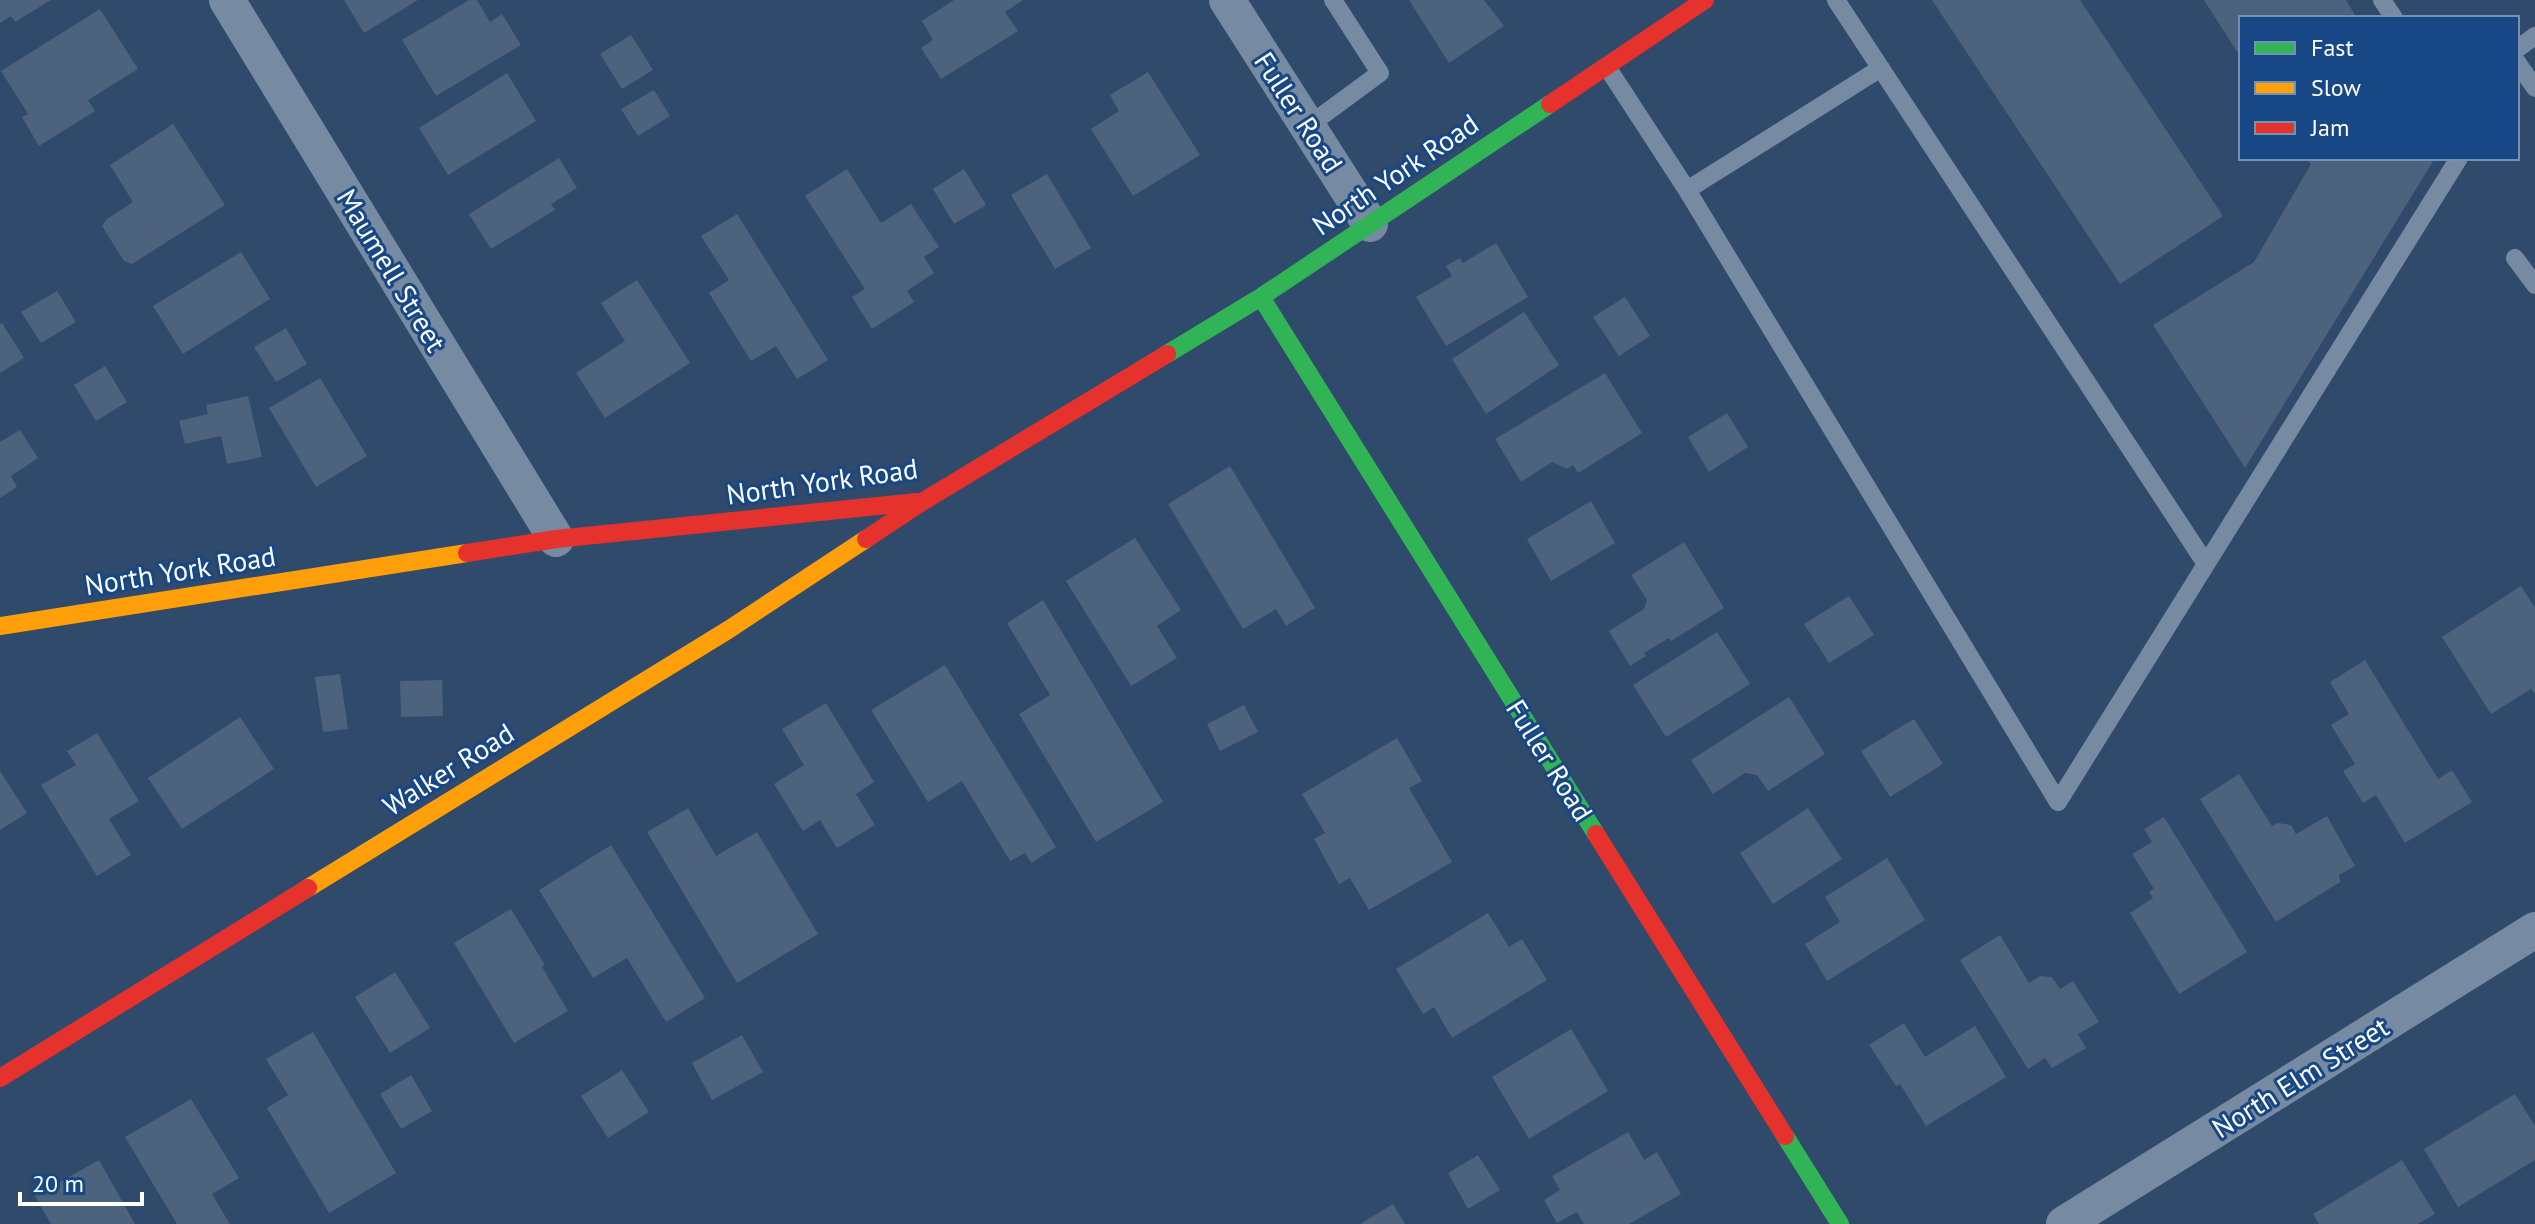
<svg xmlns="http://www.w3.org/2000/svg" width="2535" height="1224" viewBox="0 0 2535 1224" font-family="'PT Sans',sans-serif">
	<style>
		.building { fill: #4d627c }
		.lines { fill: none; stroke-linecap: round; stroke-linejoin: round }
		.lane { stroke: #768aa2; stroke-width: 18 }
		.street { stroke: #768aa2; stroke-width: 36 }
		.fast { stroke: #30b455; stroke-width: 18 }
		.slow { stroke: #ff9f0a; stroke-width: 18 }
		.jam { stroke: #e5322d; stroke-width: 18 }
		.labels { text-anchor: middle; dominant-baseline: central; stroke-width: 6; stroke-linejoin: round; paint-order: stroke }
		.street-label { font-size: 28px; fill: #fff; stroke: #174784 }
	</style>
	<rect width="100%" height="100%" fill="#304a6c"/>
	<path class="building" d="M 0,0 L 51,0 L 15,22 L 11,16 L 0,23 Z
		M 344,0 L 418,0 L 364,33 Z
		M 469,0 L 477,0 L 490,22 L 502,14 L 521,45 L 436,96 L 402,40 Z
		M 954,0 L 1023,0 L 1005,12 L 1018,31 L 941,79 L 921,48 L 933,40 L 922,21 Z
		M 1409,0 L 1484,0 L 1504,26 L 1449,63 Z
		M 1932,0 L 2080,0 L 2223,216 L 2120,284 Z
		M 2204,0 L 2346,0 L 2357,18 L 2241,18 L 2241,58 Z
		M 100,9 L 138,69 L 88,100 L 95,111 L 39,146 L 22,117 L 28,114 L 1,71 Z
		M 631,35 L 653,70 L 622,89 L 600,54 Z
		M 1148,72 L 1200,155 L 1133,196 L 1091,129 L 1119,111 L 1110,95 Z
		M 507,73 L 536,121 L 448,175 L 419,128 Z
		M 654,90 L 670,116 L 638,136 L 621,109 Z
		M 173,124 L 225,205 L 132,264 L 124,261 L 102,226 L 107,219 L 133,202 L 110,165 Z
		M 559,158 L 577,188 L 551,204 L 555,210 L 491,249 L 469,214 Z
		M 2306,158 L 2435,158 L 2245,468 L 2153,325 L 2254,262 L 2311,164 Z
		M 847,169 L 881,223 L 911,204 L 939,247 L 924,257 L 934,273 L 907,291 L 914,302 L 872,329 L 852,297 L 865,289 L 805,196 Z
		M 964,169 L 986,205 L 954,224 L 933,189 Z
		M 1047,174 L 1091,248 L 1055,269 L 1011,195 Z
		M 737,214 L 828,360 L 797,379 L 776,346 L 751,361 L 709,293 L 729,280 L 701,236 Z
		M 1496,243 L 1528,297 L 1446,346 L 1416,297 L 1452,276 L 1446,266 L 1460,258 L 1463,263 Z
		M 241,252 L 270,299 L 183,354 L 153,306 Z
		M 637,280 L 690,363 L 605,418 L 576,373 L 625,341 L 601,303 Z
		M 57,291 L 76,322 L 41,343 L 21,312 Z
		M 1625,297 L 1650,336 L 1619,356 L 1593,317 Z
		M 1524,312 L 1559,365 L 1486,414 L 1452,359 Z
		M 2,323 L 24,358 L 0,373 L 0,324 Z
		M 286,328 L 307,364 L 276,382 L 254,347 Z
		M 105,366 L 127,402 L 96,421 L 74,385 Z
		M 1605,373 L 1642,433 L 1578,473 L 1573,465 L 1567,469 L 1552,462 L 1521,482 L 1495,439 Z
		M 320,378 L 367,456 L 316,487 L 269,408 Z
		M 248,396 L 262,457 L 227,464 L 221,436 L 185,444 L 179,421 L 208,414 L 206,405 Z
		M 1727,413 L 1748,447 L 1709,472 L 1688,437 Z
		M 20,430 L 38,458 L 11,476 L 17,487 L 0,498 L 0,442 Z
		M 1230,466 L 1315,608 L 1286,626 L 1276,609 L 1243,629 L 1168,504 Z
		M 1591,501 L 1615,543 L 1551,581 L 1527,539 Z
		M 1135,538 L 1181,610 L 1157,626 L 1177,658 L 1131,686 L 1066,581 Z
		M 1684,542 L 1724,608 L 1671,641 L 1669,638 L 1644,653 L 1646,656 L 1630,666 L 1609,631 L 1644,609 L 1647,600 L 1631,575 Z
		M 2521,586 L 2535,608 L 2535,694 L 2531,689 L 2491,714 L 2442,637 Z
		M 1849,596 L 1874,635 L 1829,663 L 1804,624 Z
		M 1043,600 L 1163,802 L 1096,842 L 1019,714 L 1050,695 L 1007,623 Z
		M 1717,632 L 1750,684 L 1666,737 L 1633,685 Z
		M 2365,660 L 2438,779 L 2452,770 L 2472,802 L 2405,843 L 2376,795 L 2363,803 L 2343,771 L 2355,764 L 2331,725 L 2349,714 L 2330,682 Z
		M 945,665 L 1056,847 L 1031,863 L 1025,853 L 1010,861 L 962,781 L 928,802 L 871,710 Z
		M 340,674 L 348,729 L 323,732 L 315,677 Z
		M 442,680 L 443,716 L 401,717 L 400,681 Z
		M 1789,697 L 1825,754 L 1768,791 L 1757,775 L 1745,773 L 1713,794 L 1691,760 Z
		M 826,703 L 874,782 L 856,794 L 875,825 L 837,848 L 820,820 L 803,831 L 774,784 L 804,765 L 782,729 Z
		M 1244,705 L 1258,732 L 1220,751 L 1207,724 Z
		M 240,717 L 274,769 L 182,829 L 148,778 Z
		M 1914,719 L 1943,764 L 1890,797 L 1861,751 Z
		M 97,733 L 139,801 L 109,819 L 131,855 L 97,876 L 41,785 L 76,765 L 67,751 Z
		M 1397,738 L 1422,781 L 1409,788 L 1452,862 L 1369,910 L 1350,878 L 1339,884 L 1314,839 L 1325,833 L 1302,794 Z
		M 0,771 L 27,813 L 0,830 Z
		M 2239,774 L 2272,826 L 2278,823 L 2291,825 L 2296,834 L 2327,816 L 2355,866 L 2339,875 L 2340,882 L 2276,922 L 2200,799 Z
		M 688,808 L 716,856 L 757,832 L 818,934 L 737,983 L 647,832 Z
		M 1808,808 L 1842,859 L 1773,904 L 1740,853 Z
		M 2164,817 L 2247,952 L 2179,994 L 2130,913 L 2153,898 L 2149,892 L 2154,889 L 2132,854 L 2152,842 L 2144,829 Z
		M 611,845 L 705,998 L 666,1022 L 627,958 L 593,978 L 539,890 Z
		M 1887,858 L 1925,920 L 1827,981 L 1805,944 L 1840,922 L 1825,897 Z
		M 511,909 L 545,965 L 542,967 L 568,1011 L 514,1043 L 454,943 Z
		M 1488,913 L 1509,947 L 1522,939 L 1547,980 L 1452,1038 L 1434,1007 L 1423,1014 L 1396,969 Z
		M 2000,935 L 2029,983 L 2040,976 L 2052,977 L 2060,989 L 2073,981 L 2099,1022 L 2078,1034 L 2086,1048 L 2052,1068 L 2045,1058 L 2028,1069 L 1960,960 Z
		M 395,972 L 430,1028 L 390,1053 L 355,997 Z
		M 1904,1023 L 1925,1057 L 1975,1026 L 2006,1077 L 1926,1126 L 1900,1084 L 1896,1086 L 1869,1045 Z
		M 1571,1029 L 1608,1091 L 1529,1139 L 1492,1077 Z
		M 313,1032 L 396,1173 L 329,1213 L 267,1108 L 288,1095 L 266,1059 Z
		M 742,1035 L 763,1072 L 712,1100 L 692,1063 Z
		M 622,1070 L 649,1112 L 608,1138 L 581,1096 Z
		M 411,1075 L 432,1111 L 401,1129 L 380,1094 Z
		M 2515,1094 L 2535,1126 L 2535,1160 L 2458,1207 L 2424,1149 Z
		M 191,1099 L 239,1178 L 212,1194 L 230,1224 L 177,1224 L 125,1137 Z
		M 1628,1132 L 1644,1160 L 1657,1152 L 1681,1194 L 1629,1224 L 1584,1224 L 1577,1212 L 1557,1223 L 1544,1200 L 1560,1190 L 1552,1176 Z
		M 1478,1155 L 1500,1190 L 1468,1209 L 1448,1173 Z
		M 99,1160 L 135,1224 L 51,1224 L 35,1196 Z
		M 2402,1160 L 2435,1214 L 2418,1224 L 2319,1224 L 2313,1214 Z
		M 1393,1204 L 1405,1224 L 1360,1224 Z"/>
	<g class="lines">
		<path class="lane" d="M 1836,0 L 2206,564
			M 2382,0 L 2394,18
			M 2517,49 L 2535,36
			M 2517,62 L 2535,88
			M 1607,67 L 1687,190 L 2058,802 L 2459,158
			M 1308,126 L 1380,73 L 1333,0
			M 1687,190 L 1881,68
			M 2515,258 L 2535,285"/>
		<path class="street" d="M 227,0 L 556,539
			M 1227,0 L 1370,224
			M 2064,1224 L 2535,930"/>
		<path class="fast" d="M 1261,297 L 1596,834
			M 1167,354 L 1261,297 L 1550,104
			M 1785,1136 L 1840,1224"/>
		<path class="slow" d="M 0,626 L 467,553
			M 308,888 L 728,630 L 866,539"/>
		<path class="jam" d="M 1550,104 L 1705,0
			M 866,539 L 922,502 L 1167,354
			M 467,553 L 556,539 L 917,502
			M 1596,834 L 1785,1136
			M 0,1078 L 308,888"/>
	</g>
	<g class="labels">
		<g class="street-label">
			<text transform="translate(1299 112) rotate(57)">Fuller Road</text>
			<text transform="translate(1395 174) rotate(-34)">North York Road</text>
			<text transform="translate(392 270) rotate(59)">Maumell Street</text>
			<text transform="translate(822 481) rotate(-8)">North York Road</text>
			<text transform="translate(180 570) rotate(-9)">North York Road</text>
			<text transform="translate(1550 760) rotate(58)">Fuller Road</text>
			<text transform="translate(448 769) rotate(-32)">Walker Road</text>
			<text transform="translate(2300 1077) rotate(-32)">North Elm Street</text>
		</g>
	</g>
	<rect x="2239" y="16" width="280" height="144" fill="#174784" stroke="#7491b5" stroke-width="2"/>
	<rect x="2255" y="42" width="40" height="12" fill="#30b455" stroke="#7491b5" stroke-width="2"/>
	<text x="2311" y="56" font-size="24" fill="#ffffff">Fast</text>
	<rect x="2255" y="82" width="40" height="12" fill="#ff9f0a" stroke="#7491b5" stroke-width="2"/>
	<text x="2311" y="96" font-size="24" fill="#ffffff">Slow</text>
	<rect x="2255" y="122" width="40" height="12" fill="#e5322d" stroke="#7491b5" stroke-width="2"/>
	<text x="2311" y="136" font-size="24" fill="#ffffff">Jam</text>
	<path d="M20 1192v12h122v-12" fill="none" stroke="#ffffff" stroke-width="4"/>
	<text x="32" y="1192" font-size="24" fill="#ffffff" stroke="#174784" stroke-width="6" paint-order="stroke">20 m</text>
</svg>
